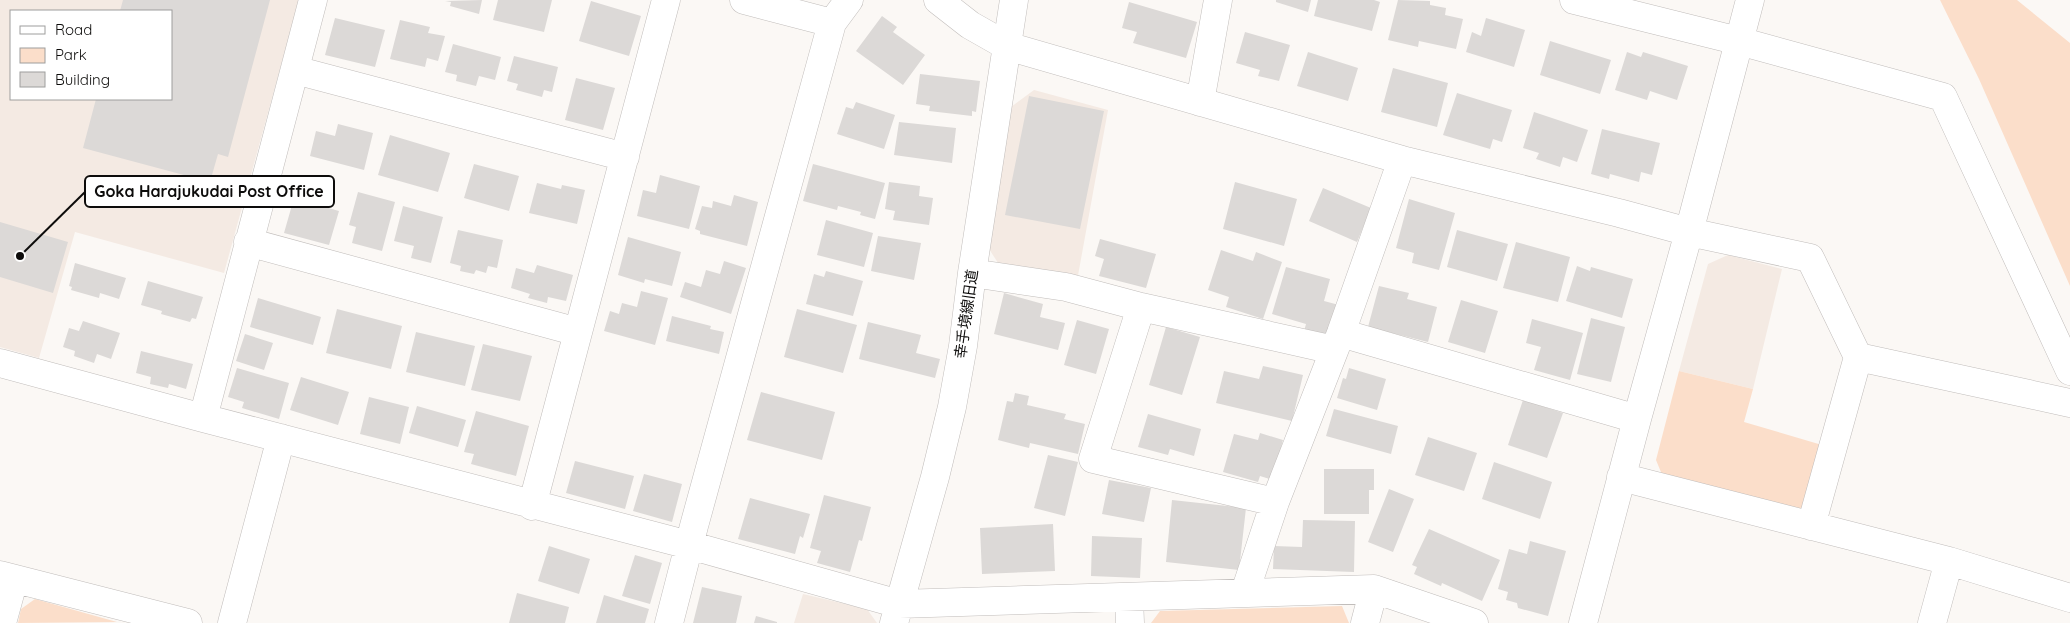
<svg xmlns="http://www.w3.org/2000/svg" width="2070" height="623" viewBox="0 0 2070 623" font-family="Quicksand,'Noto Sans JP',sans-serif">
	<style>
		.built { fill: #f4eae3; fill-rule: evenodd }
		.green { fill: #fbdeca }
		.building { fill: #dcd9d7 }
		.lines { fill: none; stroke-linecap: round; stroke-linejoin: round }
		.minor-casing { stroke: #c1bdbb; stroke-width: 29 }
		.minor { stroke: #fff; stroke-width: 28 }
		.labels { text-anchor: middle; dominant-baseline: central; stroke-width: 4; stroke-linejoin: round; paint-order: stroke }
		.street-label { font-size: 15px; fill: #0d0c0b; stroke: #fff }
		.leader { fill: none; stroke: #0d0c0b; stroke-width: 2 }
		.callout-dot { fill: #0d0c0b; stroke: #fff; stroke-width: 2 }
		.callout { fill: #fff; stroke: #0d0c0b; stroke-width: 2 }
		.callout-label { font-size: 16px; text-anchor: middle; font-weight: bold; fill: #0d0c0b }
	</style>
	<rect width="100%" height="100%" fill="#fbf8f5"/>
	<path class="built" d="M 0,0 L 299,0 L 224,273 L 75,232 L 39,358 L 0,347 ZM 11,11 L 171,11 L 171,99 L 11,99 Z
		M 1034,90 L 1108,110 L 1077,281 L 1000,266 L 989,249 L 1011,107 Z
		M 1728,255 L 1782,269 L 1753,389 L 1679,371 L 1708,264 Z
		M 803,594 L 867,609 L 877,623 L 794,623 Z"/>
	<path class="green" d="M 1940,0 L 2017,0 L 2070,43 L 2070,286 L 1979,79 Z
		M 1679,371 L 1753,389 L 1744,422 L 1822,445 L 1806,505 L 1796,511 L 1663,477 L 1656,460 Z
		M 35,599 L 117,622 L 18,623 L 21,609 Z
		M 1342,606 L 1349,623 L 1151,623 L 1160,611 Z"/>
	<path class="building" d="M 123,0 L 270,0 L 228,157 L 218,154 L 210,182 L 83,148 L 96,99 L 171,99 L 171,11 L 120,11 Z
		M 482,0 L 479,14 L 450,6 L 451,2 L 445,1 Z
		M 498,0 L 552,0 L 544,32 L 493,20 Z
		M 1276,0 L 1311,0 L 1308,12 L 1276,2 Z
		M 1318,0 L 1374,0 L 1380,2 L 1372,31 L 1314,16 Z
		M 1398,0 L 1430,1 L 1430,5 L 1446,8 L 1445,15 L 1463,19 L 1456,49 L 1419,41 L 1418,47 L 1388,40 Z
		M 591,1 L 641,16 L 629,56 L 579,41 Z
		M 1129,2 L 1197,22 L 1186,58 L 1133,43 L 1137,32 L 1122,28 Z
		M 882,16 L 897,27 L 893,32 L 925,55 L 903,85 L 856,51 Z
		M 335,18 L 385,30 L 375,67 L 325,55 Z
		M 1486,18 L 1525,30 L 1514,67 L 1466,52 L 1472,32 L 1481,36 Z
		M 400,20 L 430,27 L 428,33 L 445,36 L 438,61 L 427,58 L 425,67 L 390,59 Z
		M 1245,32 L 1290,45 L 1279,81 L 1258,76 L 1260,70 L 1236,63 Z
		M 1550,41 L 1611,60 L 1600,94 L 1540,75 Z
		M 453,44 L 501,57 L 495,80 L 479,76 L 476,86 L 456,81 L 457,75 L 445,72 Z
		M 1308,52 L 1358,68 L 1348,101 L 1297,86 Z
		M 1627,52 L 1641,57 L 1643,52 L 1688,66 L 1677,100 L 1650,91 L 1647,100 L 1615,90 Z
		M 514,56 L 558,67 L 552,92 L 544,90 L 542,97 L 516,90 L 518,84 L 507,81 Z
		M 1393,68 L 1448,83 L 1437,127 L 1381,112 Z
		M 920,74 L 980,81 L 976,112 L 972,111 L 972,116 L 929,111 L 930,106 L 916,104 Z
		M 576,78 L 615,88 L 603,130 L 565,120 Z
		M 1457,93 L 1512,110 L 1502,142 L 1493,139 L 1490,149 L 1443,135 Z
		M 1029,96 L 1104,111 L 1080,229 L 1005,215 Z
		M 856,102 L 895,115 L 884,149 L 837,134 L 846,107 L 853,109 Z
		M 1534,112 L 1588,130 L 1577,162 L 1563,157 L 1560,167 L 1536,159 L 1539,153 L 1523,148 Z
		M 899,122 L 956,128 L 952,163 L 894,155 Z
		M 338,124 L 373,133 L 364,170 L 310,156 L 316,131 L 335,136 Z
		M 1602,129 L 1660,143 L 1652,175 L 1641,172 L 1639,182 L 1610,174 L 1609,179 L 1591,174 Z
		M 390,135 L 450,153 L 438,192 L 378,175 Z
		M 474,164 L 519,176 L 509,211 L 464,198 Z
		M 813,164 L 885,183 L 875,219 L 860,215 L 861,212 L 838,206 L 837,210 L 803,201 Z
		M 660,175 L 700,186 L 689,229 L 637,216 L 643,190 L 656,193 Z
		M 889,182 L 920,186 L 919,196 L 933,198 L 929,225 L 893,220 L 895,211 L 885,209 Z
		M 1235,182 L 1297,199 L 1284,246 L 1223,229 Z
		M 537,183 L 561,189 L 562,185 L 585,190 L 577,224 L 529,213 Z
		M 1323,188 L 1371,208 L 1357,242 L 1309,221 Z
		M 296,191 L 320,198 L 318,205 L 339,211 L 329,245 L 284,233 Z
		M 358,192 L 395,202 L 382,251 L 352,243 L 356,227 L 349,225 Z
		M 734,195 L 758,202 L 747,246 L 700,234 L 700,231 L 695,229 L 702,206 L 712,208 L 713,201 L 731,206 Z
		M 1409,199 L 1455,213 L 1439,270 L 1412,263 L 1414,253 L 1396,248 Z
		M 403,206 L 443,217 L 431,263 L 411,258 L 414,246 L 394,241 Z
		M 826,220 L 873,233 L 864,267 L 817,255 Z
		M 0,222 L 68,242 L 53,293 L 0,277 Z
		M 458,230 L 503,240 L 497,268 L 488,266 L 486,273 L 476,270 L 474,274 L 460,271 L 461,266 L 450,263 Z
		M 1457,230 L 1508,244 L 1497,281 L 1447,267 Z
		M 878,236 L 921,243 L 914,280 L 871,271 Z
		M 628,237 L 681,252 L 672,286 L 645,279 L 644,283 L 618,275 Z
		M 1100,239 L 1156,254 L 1146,288 L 1099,276 L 1104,259 L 1095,256 Z
		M 1516,242 L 1570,257 L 1558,302 L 1503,288 Z
		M 1221,250 L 1253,261 L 1256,252 L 1282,262 L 1263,319 L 1226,307 L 1229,297 L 1208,290 Z
		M 724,261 L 746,268 L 731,314 L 680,297 L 685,282 L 701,287 L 706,270 L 720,274 Z
		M 75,263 L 126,278 L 119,299 L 100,293 L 99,298 L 71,290 L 72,287 L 69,286 Z
		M 537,265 L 573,275 L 566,301 L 548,297 L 547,303 L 528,298 L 530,294 L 511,288 L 516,268 L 534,273 Z
		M 1577,266 L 1590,271 L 1591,267 L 1633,279 L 1622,318 L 1566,301 Z
		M 1286,267 L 1330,279 L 1324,301 L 1339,305 L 1328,334 L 1303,335 L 1306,324 L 1272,314 Z
		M 826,271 L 863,281 L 853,316 L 806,304 L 814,274 L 824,277 Z
		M 148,281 L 203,297 L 196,319 L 192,318 L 190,322 L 161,314 L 162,311 L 141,305 Z
		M 1379,286 L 1409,293 L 1407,299 L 1437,307 L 1428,342 L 1368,327 Z
		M 641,291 L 668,298 L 655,345 L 604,331 L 610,311 L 619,314 L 622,303 L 637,307 Z
		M 1004,293 L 1043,304 L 1040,317 L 1065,323 L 1058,350 L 994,334 Z
		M 258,298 L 321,317 L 313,345 L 250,327 Z
		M 1461,300 L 1498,311 L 1485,353 L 1448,342 Z
		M 337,309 L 402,326 L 391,369 L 326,353 Z
		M 797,309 L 857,325 L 843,373 L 784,357 Z
		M 672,316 L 711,326 L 710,329 L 724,332 L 719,354 L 666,341 Z
		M 1591,318 L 1625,327 L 1611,382 L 1577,374 Z
		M 1532,319 L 1583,333 L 1570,380 L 1534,370 L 1541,347 L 1526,343 Z
		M 1077,320 L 1109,329 L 1096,374 L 1064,365 Z
		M 83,321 L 120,333 L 111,359 L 97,354 L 94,363 L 74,356 L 75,351 L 63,347 L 69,328 L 79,331 Z
		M 868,322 L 921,335 L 916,353 L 940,359 L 935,378 L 859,359 Z
		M 1166,327 L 1200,337 L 1182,395 L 1149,385 Z
		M 416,332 L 475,346 L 465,386 L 406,372 Z
		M 245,334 L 273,343 L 264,370 L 236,361 Z
		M 483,344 L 532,356 L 520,401 L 471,390 Z
		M 141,351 L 193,364 L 186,389 L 169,384 L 168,388 L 150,384 L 151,377 L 136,373 Z
		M 1263,366 L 1303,375 L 1292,421 L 1216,403 L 1224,371 L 1259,379 Z
		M 237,368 L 289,383 L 279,419 L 242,408 L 244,402 L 228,397 Z
		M 1349,368 L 1386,379 L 1377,410 L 1337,398 L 1343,378 L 1346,379 Z
		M 301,377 L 349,392 L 338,425 L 290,410 Z
		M 761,392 L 835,412 L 822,460 L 747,440 Z
		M 1015,393 L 1029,396 L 1027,405 L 1066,414 L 1064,419 L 1085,424 L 1078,454 L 1030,443 L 1029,448 L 998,440 L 1007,401 L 1013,402 Z
		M 369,397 L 409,407 L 400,444 L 360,434 Z
		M 1523,400 L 1563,413 L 1547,458 L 1508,445 Z
		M 417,406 L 466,420 L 458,447 L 409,433 Z
		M 1334,409 L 1398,426 L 1391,454 L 1326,436 Z
		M 476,411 L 529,426 L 516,476 L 471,464 L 474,454 L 464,452 Z
		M 1148,414 L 1201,429 L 1194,456 L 1170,449 L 1168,455 L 1138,447 Z
		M 1260,433 L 1283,440 L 1273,480 L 1260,476 L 1258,482 L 1223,472 L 1234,434 L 1258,440 Z
		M 1428,437 L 1477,453 L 1464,491 L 1415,475 Z
		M 1048,455 L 1078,462 L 1065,516 L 1034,508 Z
		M 575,461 L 634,476 L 625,509 L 566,493 Z
		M 1494,462 L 1552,482 L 1540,519 L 1482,499 Z
		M 1324,469 L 1374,469 L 1374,490 L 1369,490 L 1369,514 L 1324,514 Z
		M 644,474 L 682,484 L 672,522 L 633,511 Z
		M 1109,480 L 1151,488 L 1144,522 L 1102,514 Z
		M 1389,489 L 1414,499 L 1393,552 L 1368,542 Z
		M 824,495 L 871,507 L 862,541 L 859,540 L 850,572 L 817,563 L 821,551 L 810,548 Z
		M 750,498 L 810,514 L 803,538 L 800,536 L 795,554 L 738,539 Z
		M 1172,500 L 1246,508 L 1239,570 L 1166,562 Z
		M 1303,520 L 1355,521 L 1354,572 L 1273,569 L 1274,546 L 1302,547 Z
		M 1053,524 L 1055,571 L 982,574 L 980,528 Z
		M 1429,529 L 1500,560 L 1482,601 L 1442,583 L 1441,586 L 1414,574 L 1417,567 L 1412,565 Z
		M 1092,536 L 1142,538 L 1140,578 L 1091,576 Z
		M 1530,541 L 1566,551 L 1548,616 L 1518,608 L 1517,603 L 1506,600 L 1508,592 L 1498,589 L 1509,549 L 1527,554 Z
		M 549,546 L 590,559 L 579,594 L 538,581 Z
		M 635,555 L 662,563 L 650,604 L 622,596 Z
		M 702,587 L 742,596 L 736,623 L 693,623 Z
		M 517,593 L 569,607 L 565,623 L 509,623 Z
		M 604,595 L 649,609 L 645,623 L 596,623 Z
		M 756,616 L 777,622 L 777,623 L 754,623 Z"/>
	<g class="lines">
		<g class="minor-casing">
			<path id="minor" d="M 744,0 L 832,23
				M 938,0 L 970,25 L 1007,46 L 1402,160 L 1619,213 L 1689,232 L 1810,258 L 1858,357 L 2070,403
				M 1574,0 L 1739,41 L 1943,97 L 2070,371
				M 295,70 L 625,157
				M 1200,102 L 1218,0
				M 248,242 L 578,332
				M 972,273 L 1066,287 L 1141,307 L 1093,459 L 1275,502
				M 1141,307 L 1334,350
				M 1341,333 L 1637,419
				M 0,363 L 203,418 L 689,545 L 899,604 L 1374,589 L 1474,623
				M 203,418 L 313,0
				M 1621,477 L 1949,561 L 2070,598
				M 532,506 L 666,0
				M 1811,526 L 1858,357
				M 0,575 L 188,623
				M 1245,592 L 1275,502 L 1341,333 L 1402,160
				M 1129,597 L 1130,623
				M 2,623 L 14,579
				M 232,623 L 281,438
				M 669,623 L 694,526 L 832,23 L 849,0
				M 894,623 L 935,477 L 952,407 L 963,346 L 972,273 L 1014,0
				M 1365,623 L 1374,589
				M 1583,623 L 1637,419 L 1689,232 L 1750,0
				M 1932,623 L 1949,561"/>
		</g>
		<use href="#minor" class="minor"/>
	</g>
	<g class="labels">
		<g class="street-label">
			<text transform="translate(966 314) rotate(-82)">幸手境線旧道</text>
		</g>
	</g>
	<path class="leader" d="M20 256L85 192"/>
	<circle class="callout-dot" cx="20" cy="256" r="5"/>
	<rect class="callout" x="85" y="176" width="249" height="31" rx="5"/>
	<g class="callout-label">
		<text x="209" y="197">Goka Harajukudai Post Office</text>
	</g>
	<rect x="10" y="10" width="162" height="90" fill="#ffffff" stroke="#9e9e9d"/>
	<rect x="20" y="26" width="25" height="8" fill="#ffffff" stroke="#9e9e9d"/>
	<text x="55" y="35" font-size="15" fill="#0d0c0b">Road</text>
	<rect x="20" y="48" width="25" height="15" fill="#fbdeca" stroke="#9e9e9d"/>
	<text x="55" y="60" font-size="15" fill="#0d0c0b">Park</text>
	<rect x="20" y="72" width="25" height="15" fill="#dcd9d7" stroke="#9e9e9d"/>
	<text x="55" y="85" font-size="15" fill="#0d0c0b">Building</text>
</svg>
